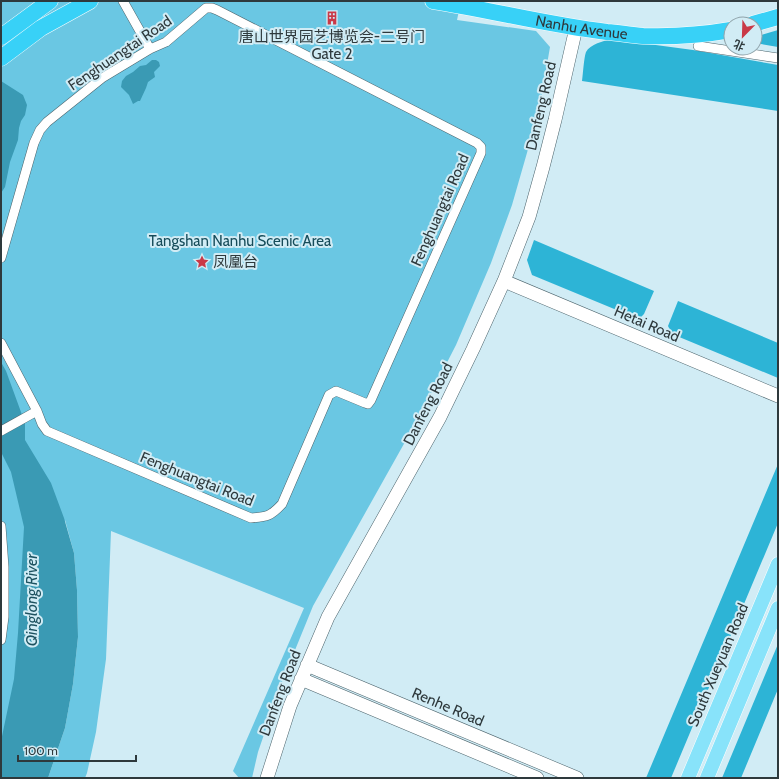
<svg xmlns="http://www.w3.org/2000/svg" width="779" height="779" viewBox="0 0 779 779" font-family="Cabin,'Noto Sans SC',sans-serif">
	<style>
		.green { fill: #6ac7e3 }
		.forest { fill: #2db4d6 }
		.water { fill: #3a9ab4 }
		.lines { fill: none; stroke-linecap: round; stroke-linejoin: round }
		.street-casing { stroke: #4d656d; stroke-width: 10 }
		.secondary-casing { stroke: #4d656d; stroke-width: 14 }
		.primary-casing { stroke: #fff; stroke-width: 15 }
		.highway-casing { stroke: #fff; stroke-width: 17 }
		.street { stroke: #fff; stroke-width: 9 }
		.secondary { stroke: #fff; stroke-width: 13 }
		.primary { stroke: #88e3fa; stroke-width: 14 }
		.highway { stroke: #38d1f7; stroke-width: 16 }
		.labels { text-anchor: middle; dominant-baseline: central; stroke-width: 4; stroke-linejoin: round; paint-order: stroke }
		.street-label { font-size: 15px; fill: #2e393c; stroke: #d1ecf5 }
		.poi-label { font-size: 15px; fill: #2e393c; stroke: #d1ecf5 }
		.park-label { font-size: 15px; fill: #164c5a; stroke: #d1ecf5 }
		.water-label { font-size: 16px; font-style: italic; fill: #1d5260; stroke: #d1ecf5 }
	</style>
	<rect width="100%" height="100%" fill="#d1ecf5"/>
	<path class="green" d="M 1,1 L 461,1 L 457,20 L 536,31 L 550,47 L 539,111 L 512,205 L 491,263 L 456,345 L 419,417 L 313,606 L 282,682 L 258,752 L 252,778 L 239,778 L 233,771 L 304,608 L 111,531 L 106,659 L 96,732 L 87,773 L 85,778 L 48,778 L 65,728 L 73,684 L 78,637 L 77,590 L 74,553 L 65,520 L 1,778 Z"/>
	<path class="forest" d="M 778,30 L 778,47 L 755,43 L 755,37 Z
		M 611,39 L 693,50 L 778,65 L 778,111 L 582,81 C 583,74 584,57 586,52 C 590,44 604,41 611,39 Z
		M 534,240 L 654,291 L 644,314 L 641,317 L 636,318 L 532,275 L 527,260 Z
		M 678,301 L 778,343 L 778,378 L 672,334 L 668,326 Z
		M 778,464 L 778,523 L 671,778 L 646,778 Z
		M 778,644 L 778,689 L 741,778 L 722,778 Z"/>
	<path class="water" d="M 152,60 L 156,60 L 159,62 L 160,66 L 154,72 L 155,77 L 148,82 L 146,88 L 140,101 L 138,101 L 133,104 L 129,95 L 121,87 L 122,81 L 126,76 L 133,72 L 140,66 L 146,65 Z
		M 1,81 L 23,95 L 27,105 L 25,115 L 21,121 L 19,128 L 18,140 L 10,162 L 5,187 L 1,193 Z
		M 1,362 L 6,371 L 25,423 L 25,440 L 51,483 L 64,518 L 74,553 L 77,590 L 78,637 L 73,684 L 65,728 L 48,778 L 1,778 L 1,741 L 14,679 L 18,633 L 24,527 L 11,472 L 1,452 Z"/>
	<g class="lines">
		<g class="street-casing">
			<path id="street" d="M 123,1 L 150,49
				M 698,46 L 778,58
				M 1,258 L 34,143 L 40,130 L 47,122 L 102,78 L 150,49 L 166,42 L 206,8 L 212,8 L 217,10 L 477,143 L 481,147 L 481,153 L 371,400 L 368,404 L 365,403 L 336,391 L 329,395 L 282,504 C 271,516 267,517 251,518 L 47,431 L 42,424 L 37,411 L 1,343
				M 1,431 L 37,411
				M 1,526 L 4,567 L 4,617 L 1,640"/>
		</g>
		<g class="secondary-casing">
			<path id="secondary" d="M 504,281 L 778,396
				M 307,665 L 577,778
				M 301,679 L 537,778
				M 267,778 L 290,706 L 328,617 L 440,417 L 473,349 L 504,281 L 529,217 L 543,167 L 555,120 L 576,28"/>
		</g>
		<g class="primary-casing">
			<path id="primary" d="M 688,778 L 778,564
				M 707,778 L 778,608"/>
		</g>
		<g class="highway-casing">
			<g id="highway">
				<path id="s1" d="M 433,1 C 491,10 548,25 607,32 C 619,33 631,35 643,36 C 673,37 702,35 731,30"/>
				<path d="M 753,24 L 778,17"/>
				<path d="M 1,37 L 50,1"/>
				<path d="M 1,58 L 41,28 L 90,1"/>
			</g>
		</g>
		<use href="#street" class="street"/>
		<use href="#secondary" class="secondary"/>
		<use href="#primary" class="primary"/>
		<use href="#highway" class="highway"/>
	</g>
	<defs>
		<g id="building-bare" transform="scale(1.08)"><path d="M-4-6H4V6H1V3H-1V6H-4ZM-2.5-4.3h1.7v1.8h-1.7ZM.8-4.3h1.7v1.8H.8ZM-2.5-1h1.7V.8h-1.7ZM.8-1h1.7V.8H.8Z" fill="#c93947" stroke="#d1ecf5" stroke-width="2.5" paint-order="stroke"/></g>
		<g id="sight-bare" transform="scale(1.08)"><path d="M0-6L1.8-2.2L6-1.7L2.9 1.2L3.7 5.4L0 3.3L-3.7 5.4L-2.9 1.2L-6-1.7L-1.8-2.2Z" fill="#c93947" stroke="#d1ecf5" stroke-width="2.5" paint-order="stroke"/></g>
	</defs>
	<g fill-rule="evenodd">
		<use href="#building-bare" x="332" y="18"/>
		<use href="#sight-bare" x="202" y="262"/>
	</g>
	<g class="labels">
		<g class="street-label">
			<text stroke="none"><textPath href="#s1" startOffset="151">Nanhu Avenue</textPath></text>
			<text transform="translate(120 53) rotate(-34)">Fenghuangtai Road</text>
			<text transform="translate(541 106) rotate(-77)">Danfeng Road</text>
			<text transform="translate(440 210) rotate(-66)">Fenghuangtai Road</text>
			<text transform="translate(647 324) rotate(23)">Hetai Road</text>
			<text transform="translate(428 404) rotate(-63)">Danfeng Road</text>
			<text transform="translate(197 479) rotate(22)">Fenghuangtai Road</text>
			<text transform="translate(718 665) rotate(-67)">South Xueyuan Road</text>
			<text transform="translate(280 693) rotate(-69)">Danfeng Road</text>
			<text transform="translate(448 707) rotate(23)">Renhe Road</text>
		</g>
		<g class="poi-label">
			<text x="332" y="37">唐山世界园艺博览会-二号门<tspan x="332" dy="17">Gate 2</tspan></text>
			<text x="213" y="262" text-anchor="start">凤凰台</text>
		</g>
		<g class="park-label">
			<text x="240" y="241">Tangshan Nanhu Scenic Area</text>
		</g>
		<g class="water-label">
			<text transform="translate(31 600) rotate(-90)">Qinglong River</text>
		</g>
	</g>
	<rect width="779" height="779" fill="none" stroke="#2e393c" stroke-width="4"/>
	<g transform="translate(743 36) rotate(203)"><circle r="19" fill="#d1ecf5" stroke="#90a4ab"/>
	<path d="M0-3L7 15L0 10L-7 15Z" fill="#c93947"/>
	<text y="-6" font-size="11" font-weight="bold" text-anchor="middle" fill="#2e393c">北</text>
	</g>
	<path d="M18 755v6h118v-6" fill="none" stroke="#2e393c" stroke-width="2"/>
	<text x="24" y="755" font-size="12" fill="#2e393c" stroke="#d1ecf5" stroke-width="3" paint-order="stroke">100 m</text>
</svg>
